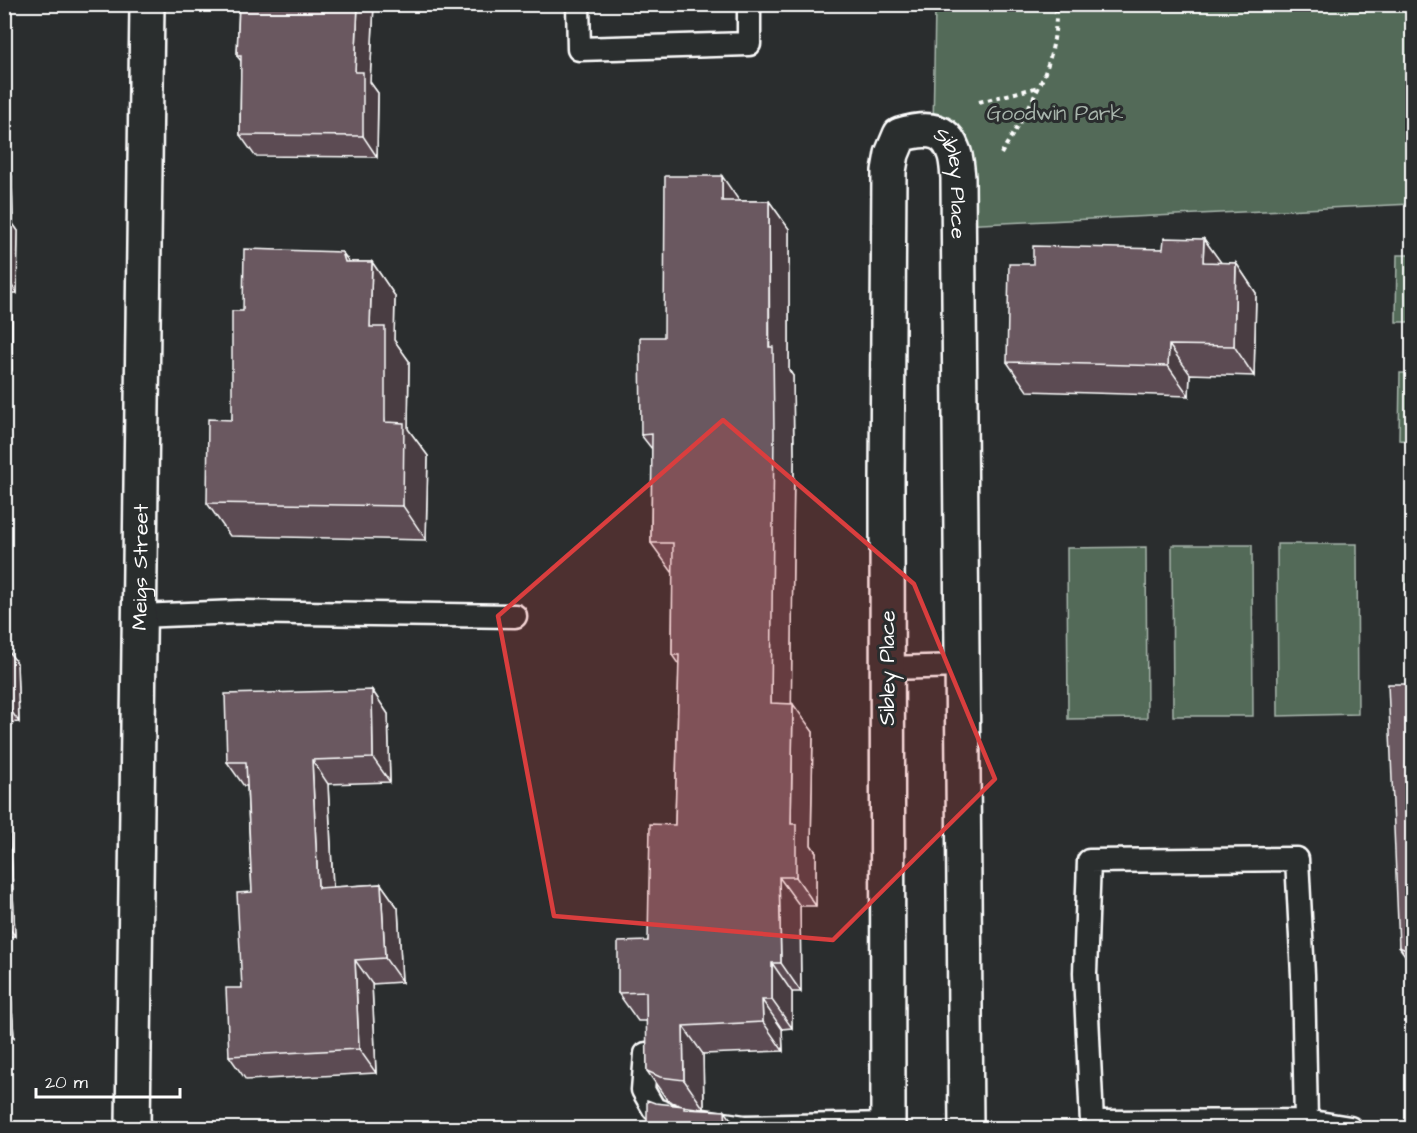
<svg xmlns="http://www.w3.org/2000/svg" width="1417" height="1133" viewBox="0 0 1417 1133" font-family="'Architects Daughter',sans-serif">
	<style>
		.green { fill: #526b58; stroke: #a8b5ac; stroke-width: 1.5 }
		.lines { fill: none; stroke-linecap: round; stroke-linejoin: round }
		.service-casing { stroke: #fff; stroke-width: 27 }
		.minor-casing { stroke: #fff; stroke-width: 38 }
		.tertiary-casing { stroke: #fff; stroke-width: 38 }
		.path { stroke: #fff; stroke-width: 4; stroke-dasharray: 4.5 4.5; stroke-linecap: butt }
		.service { stroke: #2a2d2e; stroke-width: 22 }
		.minor { stroke: #2a2d2e; stroke-width: 33 }
		.tertiary { stroke: #2a2d2e; stroke-width: 33 }
		.wall { fill: #5b4c53; stroke: #fff; stroke-width: 1.5 }
		.shaded-wall { fill: #4a3e43; stroke: #fff; stroke-width: 1.5 }
		.building { fill: #6a5860; stroke: #fff; stroke-width: 1.5 }
		.marked { fill: #da3e3e; fill-opacity: 0.2; stroke: #da3e3e; stroke-width: 4.5; stroke-linejoin: round }
		.labels { text-anchor: middle; dominant-baseline: central; stroke-width: 6; stroke-linejoin: round; paint-order: stroke }
		.park-label { font-size: 21px; fill: #a8b5ac; stroke: #2a2d2e }
		.street-label { font-size: 21px; fill: #fff; stroke: #2a2d2e }
	</style>
	<rect width="100%" height="100%" fill="#2a2d2e"/>
	<filter id="ink" filterUnits="userSpaceOnUse"><feTurbulence type="fractalNoise" baseFrequency=".0167" numOctaves="2"/><feDisplacementMap in="SourceGraphic" scale="12" xChannelSelector="R" yChannelSelector="G"/><feConvolveMatrix kernelMatrix="1 2 1 2 8 2 1 2 1" color-interpolation-filters="sRGB"/></filter>
	<g filter="url(#ink)">
		<path class="green" d="M 935,5 L 1411,5 L 1412,204 L 959,225 L 933,132 Z
			M 1397,255 L 1412,255 L 1412,322 L 1396,322 Z
			M 1400,373 L 1412,373 L 1412,441 L 1399,440 Z
			M 1277,544 L 1357,544 L 1358,714 L 1278,716 Z
			M 1172,545 L 1252,545 L 1253,716 L 1173,716 Z
			M 1146,547 L 1147,718 L 1068,719 L 1067,548 Z
			M 1412,554 L 1412,601 L 1406,597 C 1406,582 1406,568 1412,554 Z"/>
		<g class="lines">
			<g class="service-casing">
				<path id="service" d="M 578,4 L 579,49 L 749,44 L 749,4
					M 138,616 L 238,612 L 515,616
					M 887,668 L 963,666
					M 646,1054 L 643,1090 L 654,1109 L 672,1116
					M 704,1121 L 744,1127 L 888,1124
					M 1306,1121 L 1350,1128
					M 1092,1122 L 1306,1121 L 1303,975 L 1297,859 L 1089,861 L 1085,973 L 1092,1122 L 1093,1128"/>
			</g>
			<g class="minor-casing">
				<g id="minor">
					<path id="s1" d="M 888,1128 L 887,484 L 889,171 L 892,154 L 900,135 C 920,129 944,125 953,150 C 957,158 957,169 958,178 L 966,1128"/>
				</g>
			</g>
			<g class="tertiary-casing">
				<g id="tertiary">
					<path id="s2" d="M 133,1128 L 147,4"/>
				</g>
			</g>
			<path class="path" d="M 979,102 L 1039,87
				M 1001,154 C 1031,102 1058,68 1056,4"/>
			<use href="#service" class="service"/>
			<use href="#minor" class="minor"/>
			<use href="#tertiary" class="tertiary"/>
		</g>
		<path class="wall" d="M 239,4 L 374,4 L 370,82 L 378,93 L 377,157 L 255,156 L 240,135 L 241,61 L 237,56 Z
			M 4,165 L 12,176 L 13,224 L 18,231 L 17,293 L 12,293 L 12,370 L 4,370 Z
			M 739,201 L 769,201 L 789,229 L 789,370 L 793,376 L 794,462 L 791,704 L 813,732 L 811,845 L 816,852 L 816,906 L 800,906 L 801,992 L 792,992 L 792,1028 L 782,1029 L 783,1051 L 703,1054 L 704,1109 L 681,1106 L 667,1100 L 647,1071 L 647,1021 L 638,1021 L 618,993 L 648,941 L 675,825 L 679,665 L 672,655 L 673,572 L 672,572 L 651,543 L 652,449 L 641,435 L 664,337 Z
			M 1204,239 L 1221,263 L 1236,263 L 1256,293 L 1254,376 L 1190,374 L 1189,396 L 1027,391 L 1007,362 L 1033,264 L 1163,249 Z
			M 342,252 L 349,262 L 372,262 L 395,296 L 394,340 L 409,361 L 408,429 L 428,456 L 426,540 L 230,536 L 207,503 L 232,420 L 243,311 Z
			M 4,373 L 8,463 L 6,463 L 8,550 L 4,550 Z
			M 4,626 L 5,647 L 17,663 L 19,722 L 5,723 L 15,936 L 7,937 L 14,1037 L 8,1038 L 4,1128 Z
			M 1413,684 L 1413,966 L 1399,947 Z
			M 372,690 L 388,714 L 390,782 L 328,784 L 333,887 L 381,884 L 398,908 L 402,982 L 372,984 L 376,1073 L 246,1080 L 229,1056 L 242,988 L 252,892 L 247,786 L 244,786 L 227,762 Z"/>
		<path class="shaded-wall" d="M 358,4 L 374,4 L 370,82 L 378,93 L 377,157 L 363,136 L 355,72 Z
			M 4,165 L 12,176 L 13,224 L 18,231 L 17,293 L 4,275 Z
			M 722,176 L 742,205 L 722,201 Z
			M 769,201 L 789,229 L 789,370 L 793,376 L 794,462 L 791,732 L 771,703 Z
			M 1204,239 L 1225,268 L 1203,262 Z
			M 342,252 L 366,285 L 345,262 Z
			M 372,262 L 395,296 L 394,340 L 409,361 L 408,429 L 428,456 L 426,540 L 403,506 L 385,422 L 370,327 Z
			M 1236,263 L 1256,293 L 1254,376 L 1234,346 Z
			M 4,281 L 12,293 L 12,370 L 4,360 Z
			M 1169,345 L 1190,374 L 1189,396 L 1168,366 Z
			M 4,373 L 8,463 L 4,458 Z
			M 4,461 L 6,463 L 8,550 L 4,546 Z
			M 4,626 L 5,647 L 17,663 L 19,722 L 4,701 Z
			M 372,690 L 388,714 L 390,782 L 373,758 Z
			M 793,704 L 813,732 L 811,845 L 816,852 L 816,906 L 796,877 L 791,824 Z
			M 5,723 L 15,936 L 4,921 Z
			M 312,760 L 328,784 L 334,912 L 318,888 Z
			M 779,877 L 800,906 L 801,992 L 781,963 Z
			M 381,884 L 398,908 L 402,982 L 385,958 Z
			M 4,934 L 7,937 L 14,1037 L 4,1023 Z
			M 355,960 L 372,984 L 376,1073 L 359,1049 Z
			M 772,963 L 792,992 L 792,1028 L 772,1000 Z
			M 762,1000 L 782,1029 L 783,1051 L 763,1022 Z
			M 683,1026 L 703,1054 L 704,1109 L 684,1080 Z
			M 4,1032 L 8,1038 L 9,1128 L 4,1128 Z
			M 725,1111 L 737,1128 L 726,1128 Z"/>
		<path class="building" d="M 239,4 L 358,4 L 355,72 L 363,72 L 363,136 L 240,135 L 241,56 L 237,56 Z
			M 665,176 L 722,176 L 722,201 L 769,201 L 769,347 L 773,347 L 774,433 L 771,703 L 793,704 L 791,824 L 796,824 L 796,877 L 779,877 L 781,963 L 772,963 L 772,1000 L 762,1000 L 763,1022 L 683,1026 L 684,1080 L 660,1077 L 647,1071 L 646,992 L 618,993 L 618,942 L 648,941 L 650,824 L 675,825 L 679,655 L 672,655 L 673,543 L 651,543 L 652,434 L 641,435 L 640,337 L 664,337 Z
			M 1164,238 L 1204,239 L 1203,262 L 1236,263 L 1234,346 L 1169,345 L 1168,366 L 1007,362 L 1009,264 L 1033,264 L 1033,246 L 1163,249 Z
			M 244,249 L 342,252 L 345,262 L 372,262 L 370,327 L 385,327 L 385,422 L 404,423 L 403,506 L 207,503 L 208,419 L 232,420 L 232,311 L 243,311 Z
			M 1388,684 L 1413,684 L 1413,953 L 1399,947 Z
			M 372,690 L 373,758 L 312,760 L 318,888 L 381,884 L 385,958 L 355,960 L 359,1049 L 229,1056 L 226,988 L 242,988 L 237,893 L 252,892 L 246,762 L 227,762 L 225,694 Z
			M 647,1100 L 655,1103 L 684,1106 L 684,1109 L 725,1111 L 726,1128 L 647,1128 Z"/>
	</g>
	<path class="marked" d="M 723,420 L 914,584 L 995,779 L 833,940 L 554,916 L 498,616 Z"/>
	<g class="labels">
		<g class="park-label">
			<text x="1055" y="113">Goodwin Park</text>
		</g>
		<g class="street-label">
			<text stroke="none"><textPath href="#s1" startOffset="1089">Sibley Place</textPath></text>
			<text stroke="none"><textPath href="#s2" startOffset="561">Meigs Street</textPath></text>
			<text transform="translate(887 668) rotate(-90)">Sibley Place</text>
		</g>
	</g>
	<rect width="1417" height="1133" fill="none" stroke="#2a2d2e" stroke-width="24"/>
	<rect x="12" y="12" width="1393" height="1109" fill="none" stroke="#fff" stroke-width="2" filter="url(#ink)"/>
	<path d="M36 1088v9h144v-9" fill="none" stroke="#ffffff" stroke-width="3"/>
	<text x="45" y="1088" font-size="18" fill="#ffffff" stroke="#2a2d2e" stroke-width="4.5" paint-order="stroke">20 m</text>
</svg>
